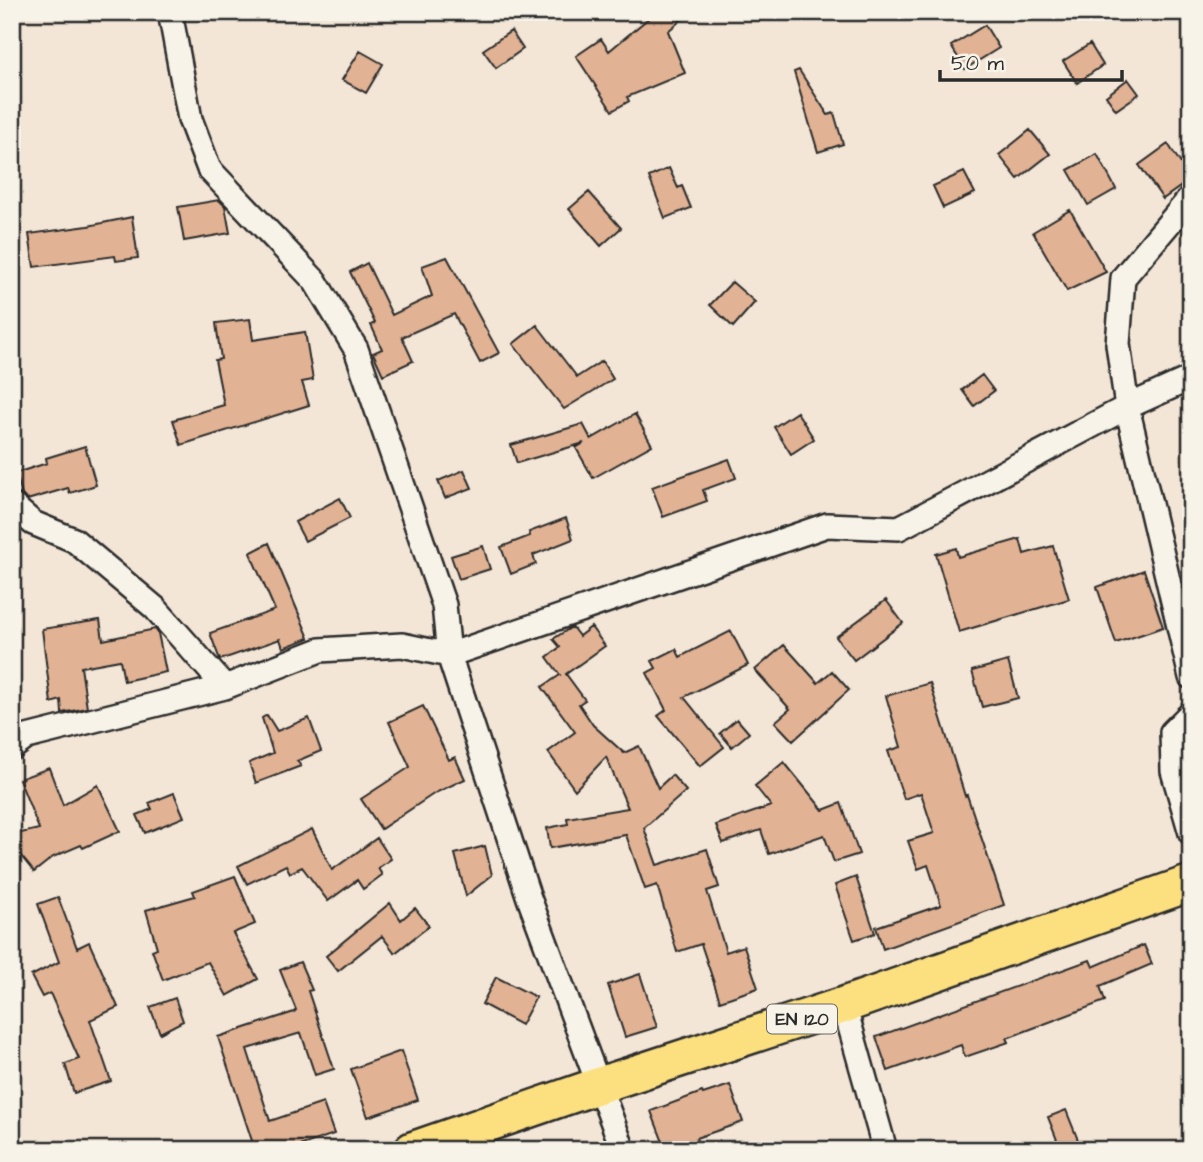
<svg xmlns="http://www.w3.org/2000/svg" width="1203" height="1162" viewBox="0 0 1203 1162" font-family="'Architects Daughter',sans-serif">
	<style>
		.building { fill: #e1b293; stroke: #2b2b2b; stroke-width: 2 }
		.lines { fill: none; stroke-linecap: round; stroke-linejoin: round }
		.minor-casing { stroke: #2b2b2b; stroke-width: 28 }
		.primary-casing { stroke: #2b2b2b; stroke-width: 40 }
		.minor { stroke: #f7f3e8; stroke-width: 23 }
		.primary { stroke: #fce080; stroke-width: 35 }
		.labels { text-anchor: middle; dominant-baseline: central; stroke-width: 6; stroke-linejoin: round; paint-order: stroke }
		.shield { fill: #f7f3e8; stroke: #686764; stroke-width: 2 }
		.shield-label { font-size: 18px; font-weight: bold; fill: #2b2b2b }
	</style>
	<rect width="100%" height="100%" fill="#f3e6d7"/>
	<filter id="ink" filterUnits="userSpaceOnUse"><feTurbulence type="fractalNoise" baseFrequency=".0143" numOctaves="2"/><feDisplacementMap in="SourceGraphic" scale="14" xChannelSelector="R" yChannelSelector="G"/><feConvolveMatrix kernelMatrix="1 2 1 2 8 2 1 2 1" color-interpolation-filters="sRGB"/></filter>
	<g filter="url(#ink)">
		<path class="building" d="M 656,12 L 691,12 L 668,31 L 685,73 L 627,97 L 629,101 L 612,111 L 576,56 L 601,39 L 609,51 Z
			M 985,25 L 999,48 L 965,69 L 951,46 Z
			M 511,31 L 523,49 L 496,68 L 483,50 Z
			M 1090,44 L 1103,65 L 1077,83 L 1063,61 Z
			M 360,51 L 383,64 L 366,93 L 342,80 Z
			M 799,70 L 828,115 L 834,113 L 843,144 L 818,152 L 794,72 Z
			M 1128,79 L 1139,94 L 1116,110 L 1106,96 Z
			M 1030,130 L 1050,154 L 1018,179 L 999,155 Z
			M 1168,144 L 1191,179 L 1163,199 L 1139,165 Z
			M 1097,154 L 1116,189 L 1088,205 L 1068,170 Z
			M 669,168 L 678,188 L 682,186 L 691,208 L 665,218 L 649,177 Z
			M 964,172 L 975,193 L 943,208 L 933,186 Z
			M 589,192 L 621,228 L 601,246 L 569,209 Z
			M 219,200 L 225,206 L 230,233 L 184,241 L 178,207 Z
			M 1070,210 L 1106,272 L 1067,291 L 1033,232 Z
			M 132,217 L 138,258 L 116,261 L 115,256 L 34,267 L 29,234 L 88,226 Z
			M 447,257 L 499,353 L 480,363 L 454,314 L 402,337 L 413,361 L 383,375 L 373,353 L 382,349 L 371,325 L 375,323 L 350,272 L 367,263 L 392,315 L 432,296 L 422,266 Z
			M 732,282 L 755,302 L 733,327 L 710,305 Z
			M 250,319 L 253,340 L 305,332 L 313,380 L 302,382 L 309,405 L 181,445 L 173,420 L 224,405 L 215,360 L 221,359 L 216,323 Z
			M 537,325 L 577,377 L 602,361 L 613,379 L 564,409 L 513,344 Z
			M 982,375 L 994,391 L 974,406 L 962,390 Z
			M 797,412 L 814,439 L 791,454 L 774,427 Z
			M 635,414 L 652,445 L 593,478 L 576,448 L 584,443 L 517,463 L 511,445 L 583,424 L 591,439 Z
			M 85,446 L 96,485 L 70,493 L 68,488 L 27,500 L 22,495 L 16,473 L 47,463 L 46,458 Z
			M 729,459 L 736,478 L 703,490 L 707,501 L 663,517 L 652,487 Z
			M 464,470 L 472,488 L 445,498 L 438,481 Z
			M 340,498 L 350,518 L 305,541 L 295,522 Z
			M 566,518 L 573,539 L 533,555 L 536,564 L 511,574 L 501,547 L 530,536 L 529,532 Z
			M 1020,539 L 1024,554 L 1053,546 L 1069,599 L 959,632 L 936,554 L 956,548 L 958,557 Z
			M 269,543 L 309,638 L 283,648 L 280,639 L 220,660 L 210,633 L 275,610 L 250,553 Z
			M 483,546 L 490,569 L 459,579 L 451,556 Z
			M 1144,570 L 1163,627 L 1116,643 L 1097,587 Z
			M 886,600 L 903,623 L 854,660 L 836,637 Z
			M 100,620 L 103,640 L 155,629 L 158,633 L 166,672 L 124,681 L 120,660 L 81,667 L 87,708 L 62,713 L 61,700 L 51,703 L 42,629 Z
			M 572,627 L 579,636 L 591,627 L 605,646 L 566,674 L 585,700 L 579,704 L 593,725 L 624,753 L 639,746 L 658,788 L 672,775 L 686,791 L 644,828 L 657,865 L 707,849 L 719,887 L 707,891 L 726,952 L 744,946 L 758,988 L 720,1001 L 701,944 L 677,952 L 657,885 L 645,889 L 626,835 L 550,848 L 547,828 L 568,824 L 567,818 L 628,808 L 606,757 L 575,790 L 548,752 L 575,732 L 542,687 L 560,675 L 547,657 L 560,647 L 553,639 Z
			M 731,631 L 748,665 L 684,697 L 724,747 L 700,766 L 658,716 L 666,710 L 647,673 L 656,668 L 652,661 L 676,649 L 680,657 Z
			M 784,645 L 818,683 L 832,671 L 849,690 L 793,741 L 775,722 L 790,709 L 755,670 Z
			M 1008,661 L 1018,698 L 982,707 L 972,671 Z
			M 930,683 L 965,796 L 967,795 L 1004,905 L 883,949 L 876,927 L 941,905 L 928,865 L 918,869 L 908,841 L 934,833 L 921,793 L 904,799 L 888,751 L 901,747 L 886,696 Z
			M 423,706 L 449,760 L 455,757 L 465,779 L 435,793 L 381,829 L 361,799 L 410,767 L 389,722 Z
			M 267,715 L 277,731 L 309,718 L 321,751 L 297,761 L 301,766 L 256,783 L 249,763 L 273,753 L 262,718 Z
			M 737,719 L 749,733 L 732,747 L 720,733 Z
			M 784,762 L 823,810 L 841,803 L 859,854 L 834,862 L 824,835 L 769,854 L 761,830 L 723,843 L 716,825 L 771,806 L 755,786 Z
			M 49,768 L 63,805 L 98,785 L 120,831 L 83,848 L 81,845 L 53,857 L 34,872 L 12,845 L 12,835 L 39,829 L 19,779 Z
			M 174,793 L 184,817 L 145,833 L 137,815 L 152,809 L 149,803 Z
			M 312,829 L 332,870 L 377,838 L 391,859 L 378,868 L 382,875 L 363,889 L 357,880 L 328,901 L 302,867 L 290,873 L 286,865 L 247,884 L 238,866 Z
			M 485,846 L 492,875 L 466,896 L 455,854 Z
			M 235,876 L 255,924 L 233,933 L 258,979 L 227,996 L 208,962 L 163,980 L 152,950 L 157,948 L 146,910 L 195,896 L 193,891 Z
			M 856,877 L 875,933 L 854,940 L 835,885 Z
			M 58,897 L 77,948 L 89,942 L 118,1007 L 90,1020 L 111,1081 L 74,1093 L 65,1064 L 79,1059 L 50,993 L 42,997 L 31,976 L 59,962 L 38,904 Z
			M 390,903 L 401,920 L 415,908 L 429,926 L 395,953 L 382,936 L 338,971 L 326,956 Z
			M 1144,945 L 1152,964 L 1100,986 L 1105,1001 L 1007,1038 L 1009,1042 L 965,1057 L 961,1045 L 888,1071 L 876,1037 L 1090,960 L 1093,967 Z
			M 300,962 L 312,990 L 308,991 L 334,1069 L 315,1075 L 301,1033 L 247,1049 L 270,1121 L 323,1103 L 334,1134 L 288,1150 L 255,1150 L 218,1037 L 294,1012 L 296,1010 L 280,970 Z
			M 640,974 L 657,1027 L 625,1037 L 608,985 Z
			M 496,977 L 536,997 L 521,1025 L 482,1004 Z
			M 175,998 L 183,1021 L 160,1033 L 150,1007 Z
			M 401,1051 L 418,1100 L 368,1117 L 351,1069 Z
			M 730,1085 L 743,1122 L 696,1138 L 700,1150 L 666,1150 L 651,1111 L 702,1092 L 703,1094 Z
			M 1066,1110 L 1082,1150 L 1061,1150 L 1048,1117 Z"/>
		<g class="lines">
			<g class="minor-casing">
				<path id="minor" d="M 170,12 L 190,119 L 209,169 L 315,281 L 356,349 L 444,605 L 449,655 L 529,898 L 623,1150
					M 1191,197 L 1123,278 L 1118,344 L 1127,407 L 1191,677
					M 12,505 L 33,523 L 74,540 L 155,608 L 225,687
					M 1191,713 L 1172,732 L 1173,771 L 1191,833
					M 12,748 L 27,737 L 225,687 L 320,650 L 402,645 L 449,655 L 827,525 L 899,528 L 1127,407 L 1191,378
					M 844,1005 L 885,1150"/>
			</g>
			<g class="primary-casing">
				<path id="primary" d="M 412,1150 L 600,1085 L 844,1005 L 1191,883"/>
			</g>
			<use href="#minor" class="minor"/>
			<use href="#primary" class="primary"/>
		</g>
	</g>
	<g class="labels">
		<rect class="shield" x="767" y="1004.5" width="70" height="29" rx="5"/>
		<g class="shield-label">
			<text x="802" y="1019">EN 120</text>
		</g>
	</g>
	<rect width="1203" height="1162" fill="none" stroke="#f7f3e8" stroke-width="42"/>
	<rect x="21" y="21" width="1161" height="1120" fill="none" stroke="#2b2b2b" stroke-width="2.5" filter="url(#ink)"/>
	<path d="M940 70v10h182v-10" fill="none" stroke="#2b2b2b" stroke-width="3.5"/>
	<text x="951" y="70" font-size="21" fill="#2b2b2b" stroke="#f7f3e8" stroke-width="5" paint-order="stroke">50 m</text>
</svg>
